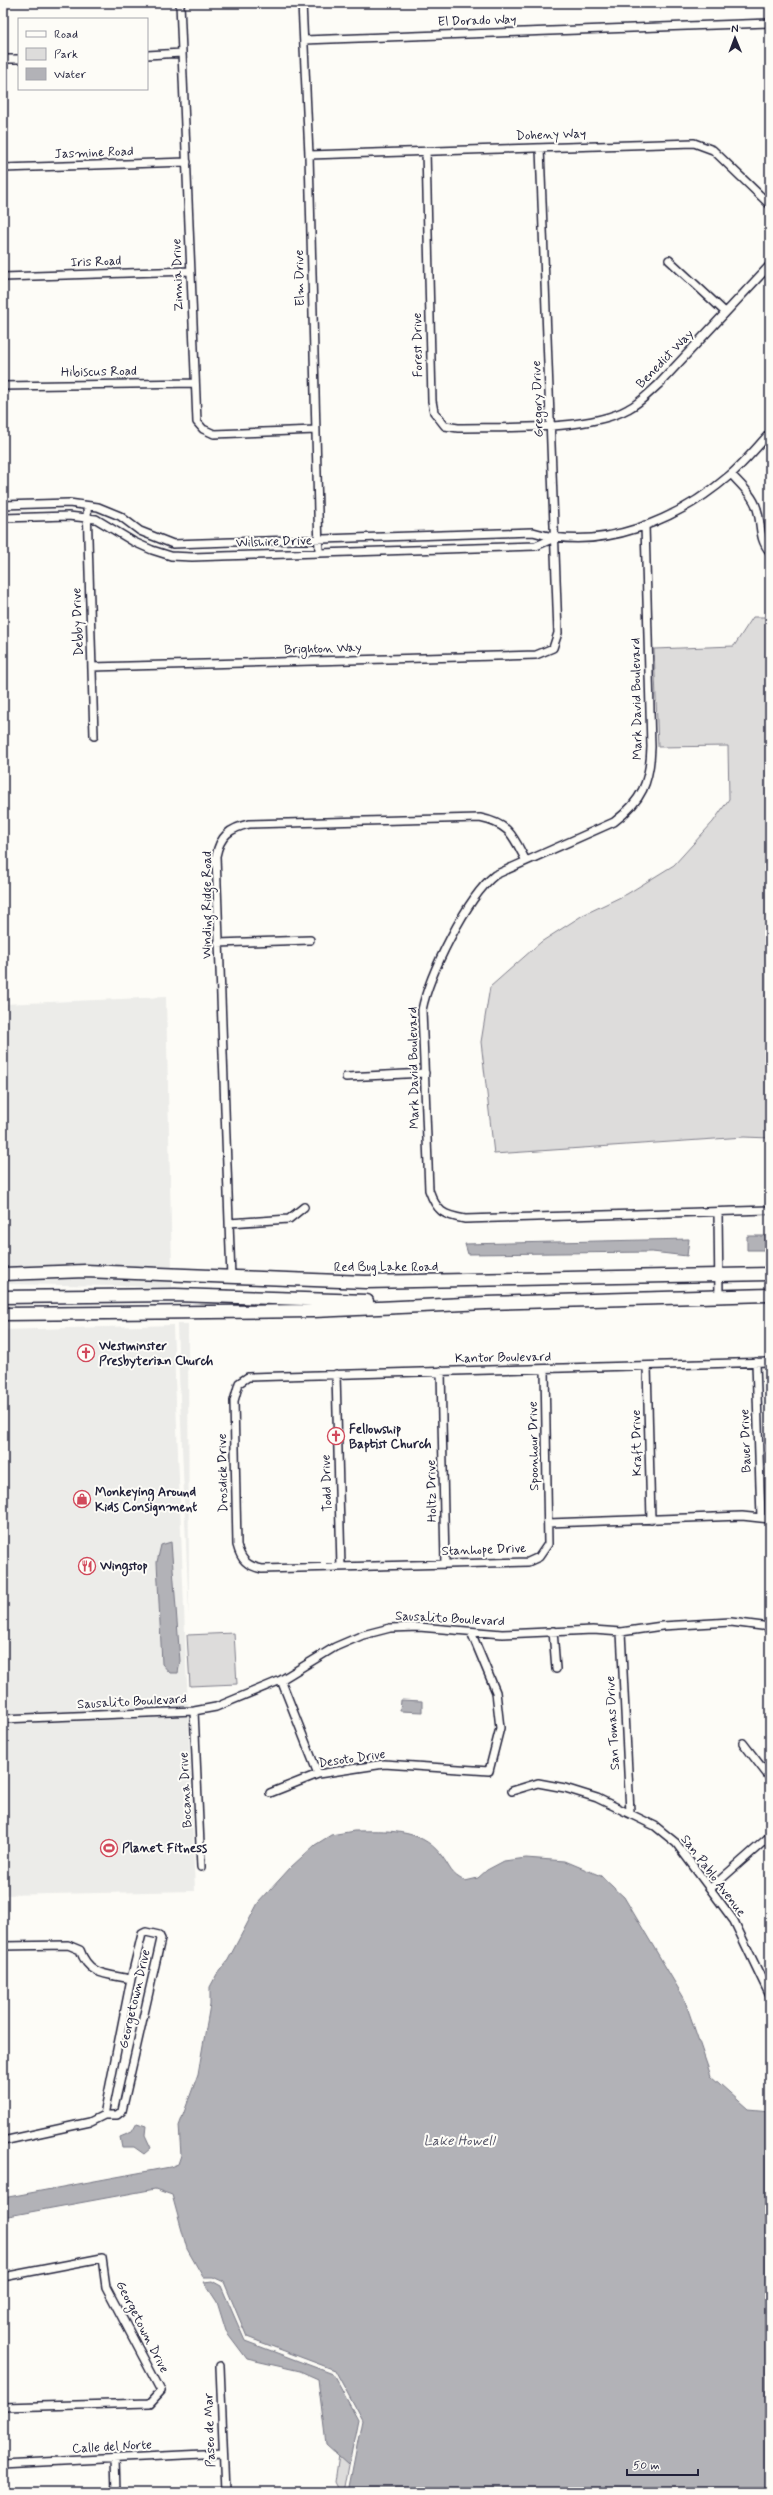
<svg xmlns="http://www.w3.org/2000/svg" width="773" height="2495" viewBox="0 0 773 2495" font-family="Mynerve,sans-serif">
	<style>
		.built { fill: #ecece9 }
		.green { fill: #dddcdb; stroke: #807f8b }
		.water { fill: #b2b2b7; stroke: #787885 }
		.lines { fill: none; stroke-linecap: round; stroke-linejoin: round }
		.street-casing { stroke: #22223b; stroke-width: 10 }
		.primary-casing { stroke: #22223b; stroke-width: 15 }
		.street { stroke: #fdfcf7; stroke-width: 7 }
		.primary { stroke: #fdfcf7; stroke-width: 12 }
		.labels { text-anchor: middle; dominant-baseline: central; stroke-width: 4; stroke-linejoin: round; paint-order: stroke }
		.street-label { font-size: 13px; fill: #22223b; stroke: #fdfcf7 }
		.poi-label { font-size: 13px; font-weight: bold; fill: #22223b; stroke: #fdfcf7; text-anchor: start }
		.water-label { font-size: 14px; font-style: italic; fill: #545466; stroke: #fdfcf7 }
	</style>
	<rect width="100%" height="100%" fill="#fdfcf7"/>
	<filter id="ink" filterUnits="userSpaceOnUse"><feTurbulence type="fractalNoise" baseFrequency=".025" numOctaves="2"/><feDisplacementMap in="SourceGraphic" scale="8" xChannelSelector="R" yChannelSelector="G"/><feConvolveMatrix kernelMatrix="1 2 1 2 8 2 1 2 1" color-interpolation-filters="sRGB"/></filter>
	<g filter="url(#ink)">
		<path class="built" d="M 166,997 L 172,1270 L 3,1268 L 3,1004 Z
			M 85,1277 L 172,1281 L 172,1287 L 3,1284 L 3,1279 Z
			M 177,1324 L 188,1324 L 189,1617 L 177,1325 Z
			M 173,1325 L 195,1891 L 3,1895 L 3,1330 Z"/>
		<path class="green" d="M 753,617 L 770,617 L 770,1138 L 744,1137 L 494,1154 L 481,1042 L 490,987 L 541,942 L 583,915 L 627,894 L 674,865 L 713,822 L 729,799 L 728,746 L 658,747 L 654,649 L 734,646 Z
			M 234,1633 L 237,1684 L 190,1686 L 187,1635 Z
			M 339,2454 L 349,2465 L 344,2492 L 340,2492 L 335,2482 Z"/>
		<path class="water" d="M 770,1236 L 770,1250 L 747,1250 L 747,1236 Z
			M 689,1239 L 687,1256 L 652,1252 L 468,1254 L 465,1244 Z
			M 171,1542 L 180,1661 L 178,1673 L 170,1673 L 162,1664 L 157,1562 L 161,1545 Z
			M 401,1700 L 422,1701 L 422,1712 L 400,1711 Z
			M 354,1831 C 385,1831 420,1827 441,1855 C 451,1868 450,1874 465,1881 L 478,1878 L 487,1870 L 504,1861 L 526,1858 L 565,1861 L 601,1876 L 624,1897 L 684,1998 L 711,2076 L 748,2109 L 770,2111 L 770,2492 L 348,2492 L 362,2420 L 335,2370 L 247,2337 L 224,2282 L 213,2277 L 203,2277 L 187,2249 L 172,2195 L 155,2189 L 3,2217 L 3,2198 L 170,2167 L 178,2164 L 181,2155 L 179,2126 L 198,2074 L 210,2005 L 210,1987 L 217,1974 L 228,1960 L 258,1903 L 291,1867 L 315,1845 L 331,1835 Z
			M 137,2123 L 146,2126 L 145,2135 L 151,2148 L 144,2154 L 134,2147 L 122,2147 L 120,2137 L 132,2132 Z
			M 212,2281 L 221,2286 L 245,2341 L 333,2374 L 358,2420 L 349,2465 L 326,2444 L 318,2379 L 300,2371 L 247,2359 L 226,2331 L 217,2302 L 204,2282 Z"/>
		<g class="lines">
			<g class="street-casing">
				<path id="street" d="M 180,3 L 197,422 L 203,429 L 214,434 L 316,430
					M 302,3 L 309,155 L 319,552
					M 304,40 L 770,23
					M 147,55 L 182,53
					M 3,59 L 19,59
					M 426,151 L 432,401 L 434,412 L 445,426 L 458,428 C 504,427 589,431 628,409 C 640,403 649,393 659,384 L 770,265
					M 309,155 L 694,143 L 713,150 L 770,205
					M 3,168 L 187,162
					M 669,260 L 725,312
					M 3,277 L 190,271
					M 3,386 L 195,383
					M 731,474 C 740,484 753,495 757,509 C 762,524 758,539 770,552
					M 3,505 L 69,503 L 98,507 L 120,516 L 140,531 L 173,544 L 533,532 C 601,553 678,520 730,475 C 744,463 757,447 770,433
					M 87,506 L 94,736
					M 3,518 L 68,516 L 96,519 L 134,542 L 152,550 L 171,556 L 192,557 L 536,546 L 554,538
					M 645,525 L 651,747 C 650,782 642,801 614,822 L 495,875 C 467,897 429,975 422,1010 L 429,1190 C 437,1212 443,1215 465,1219 L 770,1210
					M 92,667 L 536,655 L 553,648 L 558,633 L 540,148
					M 218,943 L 310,940
					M 346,1077 L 425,1073
					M 718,1212 L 719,1296
					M 229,1223 L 289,1219 L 304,1207
					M 231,1278 L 216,856 C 220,836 230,828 249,824 L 480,818 C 510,824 513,836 526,861
					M 756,1362 L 761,1518
					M 647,1366 L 651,1520
					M 545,1369 L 548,1544 L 539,1557 L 528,1562 L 262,1569 C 247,1566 241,1560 237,1545 L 234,1401 L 239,1383 L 248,1377 L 770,1362
					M 441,1371 L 445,1563
					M 336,1374 L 341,1567
					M 548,1523 L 742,1516 L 770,1519
					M 553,1631 L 556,1669
					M 621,1632 L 630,1812
					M 281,1680 L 318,1774
					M 194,1711 L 201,1867
					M 3,1719 L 194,1711 L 216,1707 L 281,1680 L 335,1647 L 363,1635 L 390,1628 L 419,1627 L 502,1634 L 593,1630 L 621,1632 L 662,1626 L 731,1622 L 770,1627
					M 743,1743 L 770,1778
					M 512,1791 L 538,1783 L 565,1788 L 597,1798 L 655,1826 L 676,1843 L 734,1921 L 770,1996
					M 270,1793 L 318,1774 L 384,1764 L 489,1771 L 500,1728 L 496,1692 L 471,1632
					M 711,1888 L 770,1836
					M 3,1946 L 68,1945 L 80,1950 C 89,1976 107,1974 131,1979 L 104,2115 L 90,2122 L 3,2141
					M 104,2115 L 117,2115 L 122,2111 L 161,1939 L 159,1935 L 146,1932 L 142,1934 L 131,1979
					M 3,2277 L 102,2258 L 106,2287 L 161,2391 L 150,2403 L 3,2407
					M 220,2366 L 225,2492
					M 115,2459 L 116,2492
					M 3,2464 L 223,2453"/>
			</g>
			<g class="primary-casing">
				<path id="primary" d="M 3,1274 L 85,1271 L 366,1282 L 770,1274
					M 3,1297 L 175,1295 L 367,1301
					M 3,1314 L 314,1311 L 486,1303 L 770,1295"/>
			</g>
			<use href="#street" class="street"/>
			<use href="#primary" class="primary"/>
		</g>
	</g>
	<defs>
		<g id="church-ring" transform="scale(0.9)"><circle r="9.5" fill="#fdfcf7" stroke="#d1495b" stroke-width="1.5"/><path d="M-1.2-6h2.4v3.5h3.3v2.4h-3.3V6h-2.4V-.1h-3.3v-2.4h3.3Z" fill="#d1495b"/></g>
		<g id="shop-ring" transform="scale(0.9)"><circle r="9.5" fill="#fdfcf7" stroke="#d1495b" stroke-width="1.5"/><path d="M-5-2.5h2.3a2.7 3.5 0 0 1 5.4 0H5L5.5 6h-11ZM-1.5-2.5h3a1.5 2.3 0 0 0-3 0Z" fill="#d1495b"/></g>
		<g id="restaurant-ring" transform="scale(0.9)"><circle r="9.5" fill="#fdfcf7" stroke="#d1495b" stroke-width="1.5"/><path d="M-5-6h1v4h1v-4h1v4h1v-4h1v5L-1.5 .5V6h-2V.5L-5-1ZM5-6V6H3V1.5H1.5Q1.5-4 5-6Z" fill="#d1495b"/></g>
		<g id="stadium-ring" transform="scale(0.9)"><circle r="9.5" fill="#fdfcf7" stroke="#d1495b" stroke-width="1.5"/><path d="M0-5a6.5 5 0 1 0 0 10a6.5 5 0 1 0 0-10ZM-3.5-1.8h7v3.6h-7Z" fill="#d1495b"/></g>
	</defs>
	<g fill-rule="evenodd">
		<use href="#church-ring" x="86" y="1353"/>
		<use href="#church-ring" x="336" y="1436"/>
		<use href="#shop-ring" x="82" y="1499"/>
		<use href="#restaurant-ring" x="87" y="1566"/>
		<use href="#stadium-ring" x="109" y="1848"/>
	</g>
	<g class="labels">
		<g class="street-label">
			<text transform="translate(477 21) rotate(-2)">El Dorado Way</text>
			<text transform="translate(551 135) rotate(-2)">Doheny Way</text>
			<text transform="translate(94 153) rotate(-2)">Jasmine Road</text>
			<text transform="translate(96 262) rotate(-2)">Iris Road</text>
			<text transform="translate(178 275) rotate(-92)">Zinnia Drive</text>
			<text transform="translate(300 278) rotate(-91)">Elm Drive</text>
			<text transform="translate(418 345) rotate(-91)">Forest Drive</text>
			<text transform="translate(665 359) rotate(-46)">Benedict Way</text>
			<text transform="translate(99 372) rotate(-1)">Hibiscus Road</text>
			<text transform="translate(538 399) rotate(-92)">Gregory Drive</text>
			<text transform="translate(274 542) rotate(-2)">Wilshire Drive</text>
			<text transform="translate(78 622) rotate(-92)">Debby Drive</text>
			<text transform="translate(323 649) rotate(-2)">Brighton Way</text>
			<text transform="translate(637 699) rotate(-91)">Mark David Boulevard</text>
			<text transform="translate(207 905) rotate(-90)">Winding Ridge Road</text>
			<text transform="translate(414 1068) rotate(-91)">Mark David Boulevard</text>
			<text x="386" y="1267">Red Bug Lake Road</text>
			<text transform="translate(503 1358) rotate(-1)">Kantor Boulevard</text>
			<text transform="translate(746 1441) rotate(-92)">Bauer Drive</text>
			<text transform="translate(637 1443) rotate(-91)">Kraft Drive</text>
			<text transform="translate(534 1446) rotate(-91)">Spoonhour Drive</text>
			<text transform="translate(223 1473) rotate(-91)">Drosdick Drive</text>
			<text transform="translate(327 1483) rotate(-92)">Todd Drive</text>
			<text transform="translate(432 1491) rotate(-91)">Holtz Drive</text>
			<text transform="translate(484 1550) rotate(-2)">Stanhope Drive</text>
			<text transform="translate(450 1619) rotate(3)">Sausalito Boulevard</text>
			<text transform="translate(132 1702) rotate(-3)">Sausalito Boulevard</text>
			<text transform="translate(613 1723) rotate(-93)">San Tomas Drive</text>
			<text transform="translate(352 1759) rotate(-8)">Desoto Drive</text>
			<text transform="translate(186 1790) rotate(-93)">Bocana Drive</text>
			<text transform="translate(713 1876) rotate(53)">San Pablo Avenue</text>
			<text transform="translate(135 1999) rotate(-77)">Georgetown Drive</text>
			<text transform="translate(142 2327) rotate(63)">Georgetown Drive</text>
			<text transform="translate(210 2430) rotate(-92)">Paseo de Mar</text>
			<text transform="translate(112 2447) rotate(-3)">Calle del Norte</text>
		</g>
		<g class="poi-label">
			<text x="99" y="1346">Westminster<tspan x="99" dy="15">Presbyterian Church</tspan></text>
			<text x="349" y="1429">Fellowship<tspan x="349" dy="15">Baptist Church</tspan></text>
			<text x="95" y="1492">Monkeying Around<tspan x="95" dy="15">Kids Consignment</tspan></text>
			<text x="100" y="1566">Wingstop</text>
			<text x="122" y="1848">Planet Fitness</text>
		</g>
		<g class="water-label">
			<text x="459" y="2141">Lake Howell</text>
		</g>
	</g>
	<rect width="773" height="2495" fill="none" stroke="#fdfcf7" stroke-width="16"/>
	<rect x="8" y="8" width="757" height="2479" fill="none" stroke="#22223b" stroke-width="1.5" filter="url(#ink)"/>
	<rect x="18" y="18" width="130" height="72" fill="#fdfcf7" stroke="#a5a5ac"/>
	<rect x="26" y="31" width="20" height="6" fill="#fdfcf7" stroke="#a5a5ac"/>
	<text x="54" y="38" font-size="12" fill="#22223b">Road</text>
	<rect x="26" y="48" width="20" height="12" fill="#dddcdb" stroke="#a5a5ac"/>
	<text x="54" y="58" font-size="12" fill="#22223b">Park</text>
	<rect x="26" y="68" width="20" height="12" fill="#b2b2b7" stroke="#a5a5ac"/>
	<text x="54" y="78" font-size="12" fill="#22223b">Water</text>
	<g transform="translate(735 38) rotate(359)" stroke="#fdfcf7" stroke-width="3" paint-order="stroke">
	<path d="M0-3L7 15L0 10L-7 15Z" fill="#22223b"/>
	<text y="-6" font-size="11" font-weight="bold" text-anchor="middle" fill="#22223b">N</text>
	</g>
	<path d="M627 2469v6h71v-6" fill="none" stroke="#22223b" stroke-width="2"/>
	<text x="633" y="2469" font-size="12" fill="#22223b" stroke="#fdfcf7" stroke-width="3" paint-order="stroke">50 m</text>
</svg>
